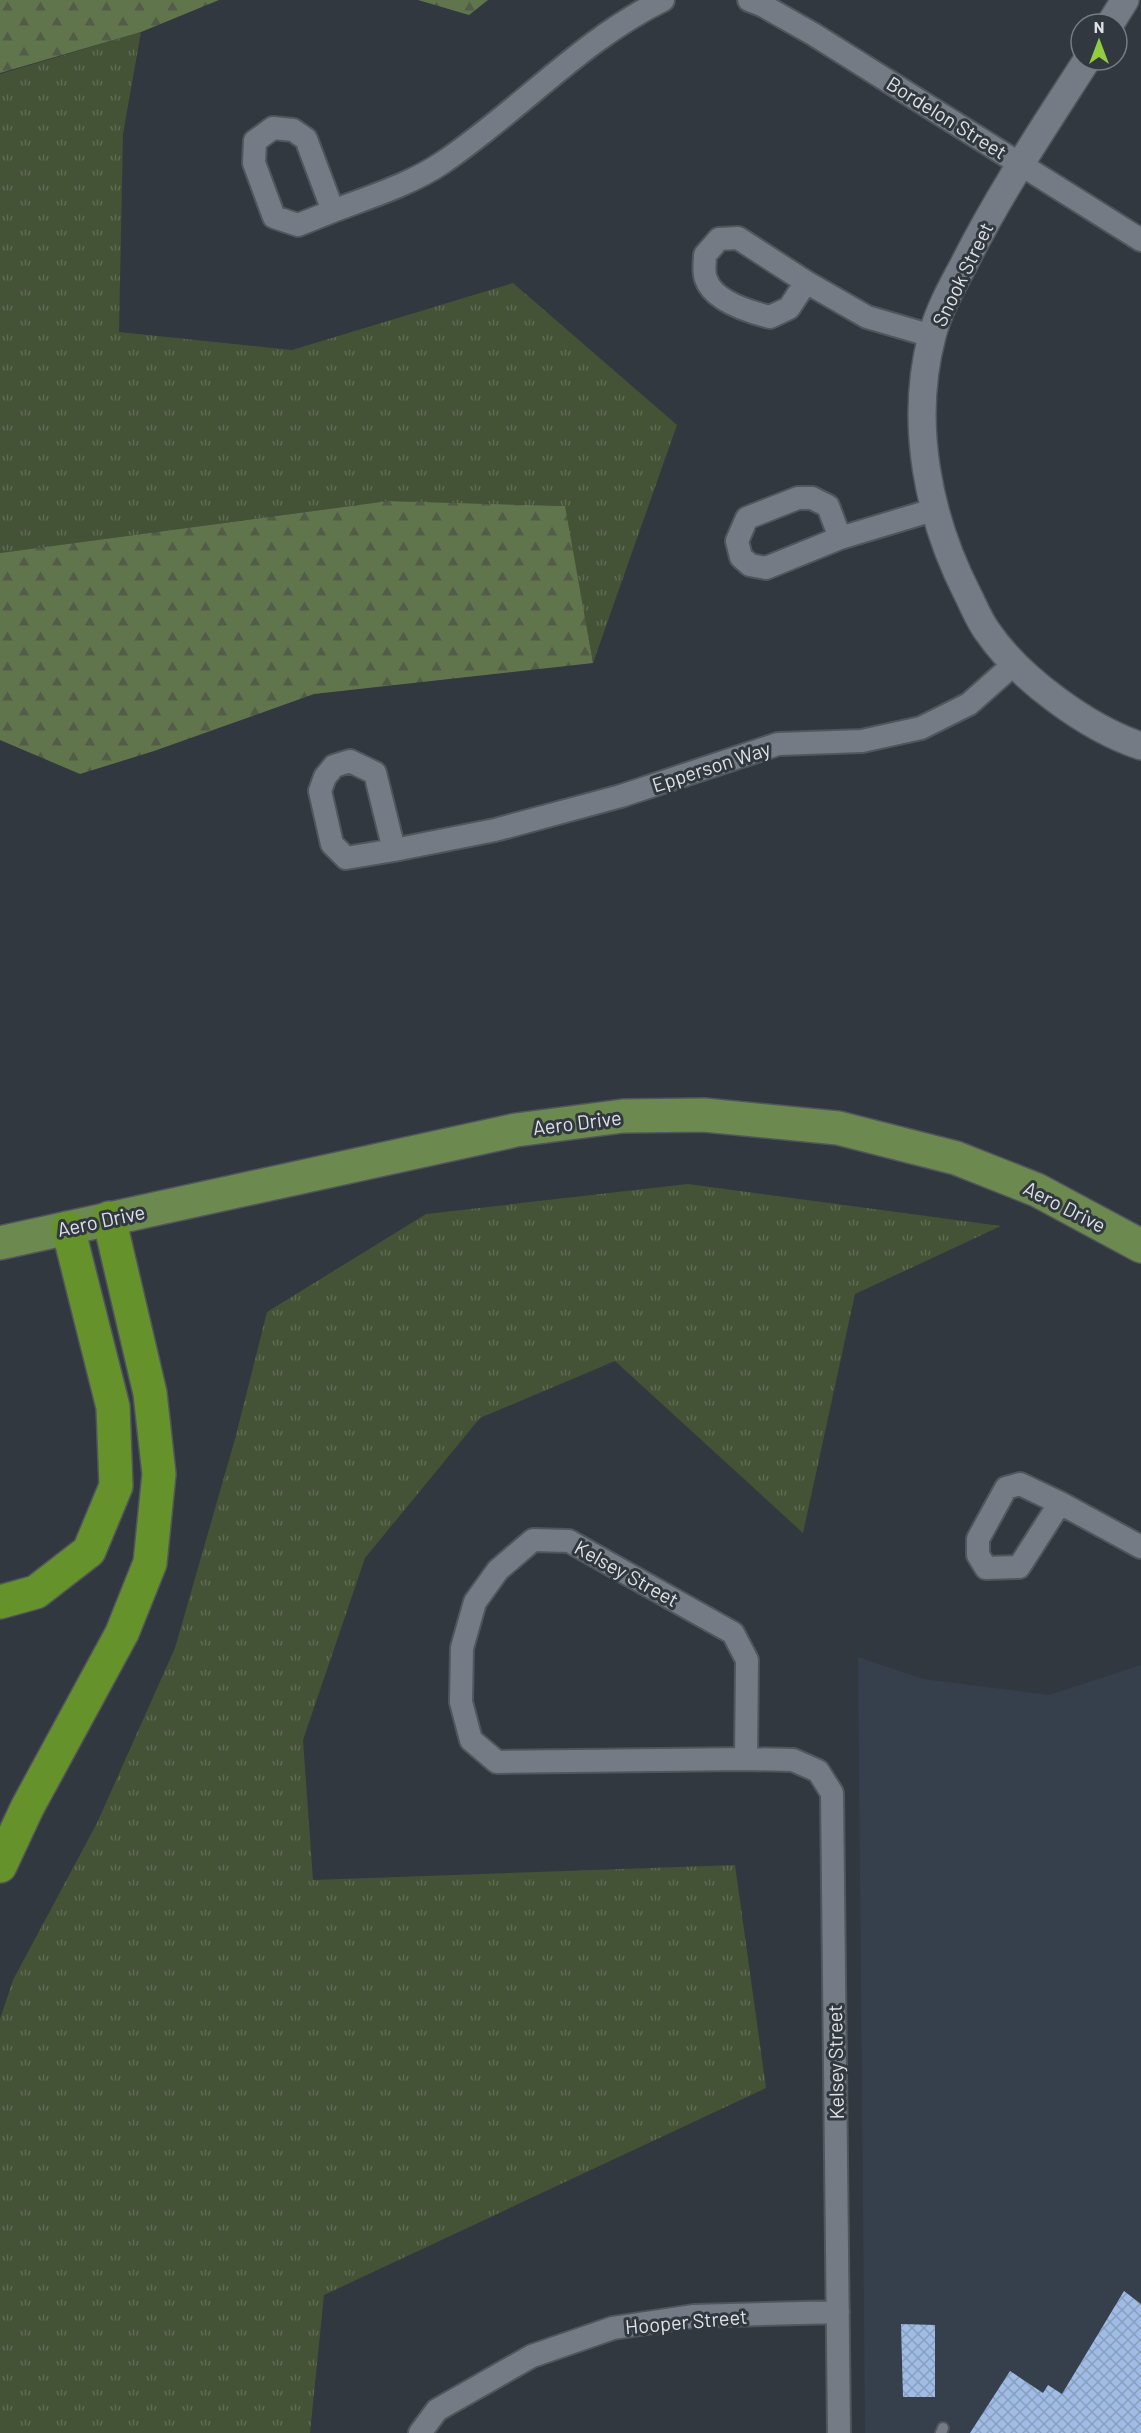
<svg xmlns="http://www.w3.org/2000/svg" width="1141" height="2433" viewBox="0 0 1141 2433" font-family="Barlow,sans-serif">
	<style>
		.built { fill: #363f4c }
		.grass { fill: url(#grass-tufts) }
		.forest { fill: url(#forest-firs) }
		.building { fill: url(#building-cross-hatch) }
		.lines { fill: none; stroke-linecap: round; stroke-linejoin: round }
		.service-casing { stroke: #51555c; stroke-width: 14 }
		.minor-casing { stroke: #51555c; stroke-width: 26 }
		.tertiary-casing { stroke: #51555c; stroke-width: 30 }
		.primary-casing { stroke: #51555c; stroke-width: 36 }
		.motorway-casing { stroke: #51555c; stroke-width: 36 }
		.service { stroke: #757b84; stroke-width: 10 }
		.minor { stroke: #757b84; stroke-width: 22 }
		.tertiary { stroke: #757b84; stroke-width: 27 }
		.primary { stroke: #6c894f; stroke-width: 33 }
		.motorway { stroke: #66922c; stroke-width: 33 }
		.labels { text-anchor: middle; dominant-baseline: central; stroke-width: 6; stroke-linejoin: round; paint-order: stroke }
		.street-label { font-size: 20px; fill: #dee1e6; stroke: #32383f }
	</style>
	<defs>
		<pattern id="grass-tufts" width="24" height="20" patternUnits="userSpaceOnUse" patternTransform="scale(1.5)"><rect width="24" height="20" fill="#445236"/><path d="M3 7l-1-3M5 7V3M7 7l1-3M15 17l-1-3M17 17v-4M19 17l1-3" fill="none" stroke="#5f6b53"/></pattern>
		<pattern id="forest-firs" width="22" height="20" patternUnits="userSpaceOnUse" patternTransform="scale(1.5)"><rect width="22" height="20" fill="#61754c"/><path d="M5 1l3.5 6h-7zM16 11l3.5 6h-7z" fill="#525c48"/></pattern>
		<pattern id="building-cross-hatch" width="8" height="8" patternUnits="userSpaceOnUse" patternTransform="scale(1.5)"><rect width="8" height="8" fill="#9fbce5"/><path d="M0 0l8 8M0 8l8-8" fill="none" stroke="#889ebd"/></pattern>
	</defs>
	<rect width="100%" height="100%" fill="#32383f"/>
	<path class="built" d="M 858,1657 L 923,1679 L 1049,1695 L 1141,1665 L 1141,2433 L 865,2433 Z"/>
	<path class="grass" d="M 141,32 L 123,134 L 119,332 L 292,350 L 513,283 L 677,425 L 593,663 L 564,506 L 388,501 L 0,553 L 0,74 Z
		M 688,1184 L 1001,1226 L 855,1294 L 803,1533 L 615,1361 L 480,1418 L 365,1558 L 303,1740 L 313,1880 L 735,1865 L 766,2088 L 324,2295 L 310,2433 L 0,2433 L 0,2019 L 13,1980 L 97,1823 L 175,1648 L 235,1439 L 267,1312 L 426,1214 Z"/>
	<path class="forest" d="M 0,0 L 219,0 L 141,32 L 0,73 Z
		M 418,0 L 488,0 L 469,15 Z
		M 388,501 L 565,506 L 593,663 L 314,694 L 154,751 L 80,774 L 0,740 L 0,553 Z"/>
	<path class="building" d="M 1124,2291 L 1141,2304 L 1141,2433 L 970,2433 L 1010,2371 L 1043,2393 L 1048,2385 L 1062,2394 Z
		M 901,2324 L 935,2325 L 935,2397 L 903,2397 Z"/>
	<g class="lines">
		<g class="service-casing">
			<path id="service" d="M 941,2433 L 943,2428"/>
		</g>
		<g class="minor-casing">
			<path id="minor" d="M 749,0 L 762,5 L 813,34 L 1141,240
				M 273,128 L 293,130 L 306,139 L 333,211 L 298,225 L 274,217 L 254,163 L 255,141 Z
				M 333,211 C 369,197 409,185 442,163 C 518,112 581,40 663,0
				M 738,238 L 806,282 L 789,308 L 770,317 C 750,312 713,301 706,279 C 703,272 705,262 705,255 L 719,239 Z
				M 806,282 L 867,317 L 932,336
				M 798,498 L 812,498 L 828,506 L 840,538 L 766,568 L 750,565 L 741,557 L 737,541 L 747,518 Z
				M 840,538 L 933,510
				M 350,761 L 375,773 L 394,850 L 346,858 L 332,844 L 320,791 L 325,777 L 334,766 Z
				M 394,850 L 495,830 L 621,796 L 778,744 L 862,741 L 921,728 L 969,704 L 1014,664
				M 1020,1484 L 1060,1503 L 1019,1567 L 986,1568 L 978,1555 L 978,1539 L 1006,1488 Z
				M 1060,1503 L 1141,1547
				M 533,1540 L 569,1541 L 733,1633 L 747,1660 L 746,1759 L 497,1762 L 471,1740 L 461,1702 L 462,1648 L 475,1602 L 498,1570 Z
				M 746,1759 L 793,1760 L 818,1771 L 832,1793 L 839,2433
				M 420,2433 L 437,2410 L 532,2356 L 613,2328 L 694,2316 L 838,2312"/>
		</g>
		<g class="tertiary-casing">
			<path id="tertiary" d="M 1110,24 L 1125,0
				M 1087,60 C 1044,127 999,194 963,266 C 951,288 938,312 932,336 C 909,423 928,517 968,595 C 974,607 979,620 987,631 C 1019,678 1087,728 1141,746"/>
		</g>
		<g class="primary-casing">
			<path id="primary" d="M 0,1243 L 516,1130 L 623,1116 L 704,1115 L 838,1128 L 956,1158 L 1037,1190 L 1141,1246"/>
		</g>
		<g class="motorway-casing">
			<path id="motorway" d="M 0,1602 L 36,1592 L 89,1551 L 116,1486 L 113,1407 L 68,1228
				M 0,1866 L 27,1808 L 122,1633 L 150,1563 L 159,1474 L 150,1393 L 109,1218"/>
		</g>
		<use href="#service" class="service"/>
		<use href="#minor" class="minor"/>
		<use href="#tertiary" class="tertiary"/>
		<use href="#primary" class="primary"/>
		<use href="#motorway" class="motorway"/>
	</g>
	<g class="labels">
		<g class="street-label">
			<text transform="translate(947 117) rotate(32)">Bordelon Street</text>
			<text transform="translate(962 274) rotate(-64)">Snook Street</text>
			<text transform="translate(711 766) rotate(-18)">Epperson Way</text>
			<text transform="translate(577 1122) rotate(-7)">Aero Drive</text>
			<text transform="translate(1065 1206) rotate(27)">Aero Drive</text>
			<text transform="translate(101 1220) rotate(-12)">Aero Drive</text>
			<text transform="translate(627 1573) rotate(29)">Kelsey Street</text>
			<text transform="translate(835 2062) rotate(-91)">Kelsey Street</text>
			<text transform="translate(686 2321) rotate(-5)">Hooper Street</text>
		</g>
	</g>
	<g transform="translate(1099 42)"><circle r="28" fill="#32383f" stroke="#777c82" stroke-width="1.5"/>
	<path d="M0-4.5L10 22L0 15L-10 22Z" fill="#90cd40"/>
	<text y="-9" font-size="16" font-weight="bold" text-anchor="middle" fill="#dee1e6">N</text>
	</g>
</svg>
